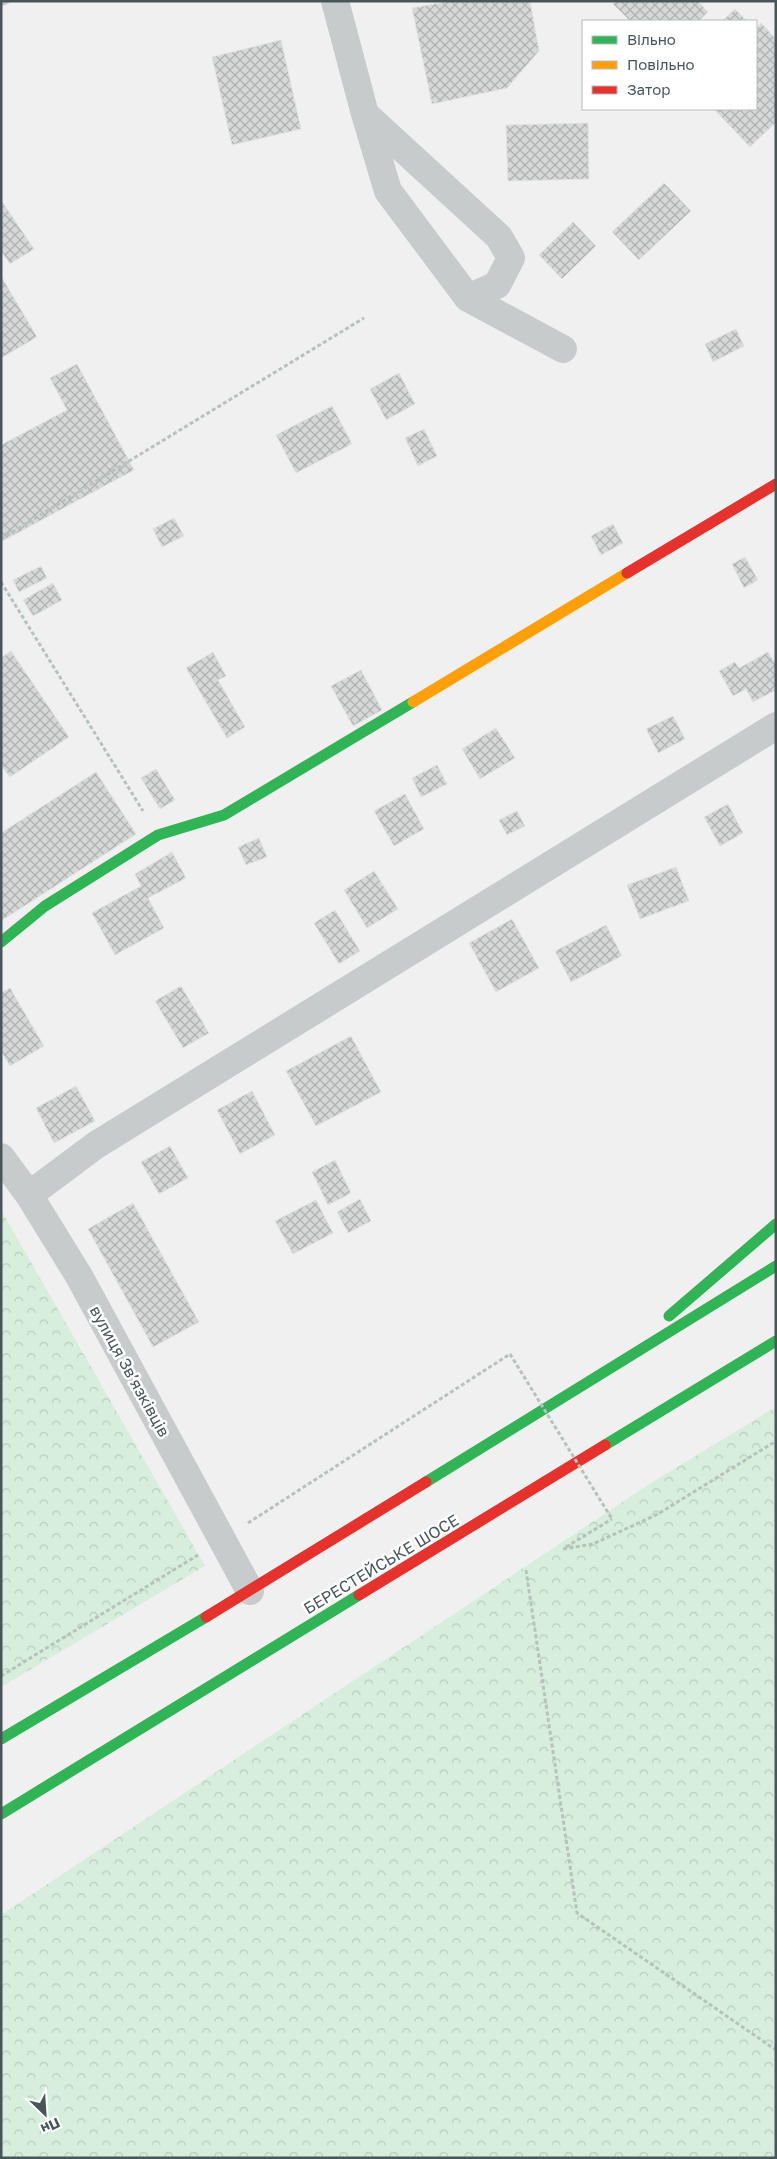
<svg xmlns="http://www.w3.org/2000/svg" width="777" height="2159" viewBox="0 0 777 2159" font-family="'Golos Text',sans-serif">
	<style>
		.forest { fill: url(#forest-crowns) }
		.building { fill: url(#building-cross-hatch); stroke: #e1e2e3 }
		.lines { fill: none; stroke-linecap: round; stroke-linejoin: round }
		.path { stroke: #b8c2bd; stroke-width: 3; stroke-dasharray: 4 2.5; stroke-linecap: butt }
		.street { stroke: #c8cbcc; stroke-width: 28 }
		.fast { stroke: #30b455; stroke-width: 11 }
		.slow { stroke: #ff9f0a; stroke-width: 11 }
		.jam { stroke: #e5322d; stroke-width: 11 }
		.path-bridge { stroke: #b8c2bd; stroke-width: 3; stroke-dasharray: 4 2.5; stroke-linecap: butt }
		.labels { text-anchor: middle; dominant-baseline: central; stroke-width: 5; stroke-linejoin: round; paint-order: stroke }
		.street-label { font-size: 16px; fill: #48565b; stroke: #fff }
	</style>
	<defs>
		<pattern id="forest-crowns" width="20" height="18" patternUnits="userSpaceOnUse" patternTransform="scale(1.25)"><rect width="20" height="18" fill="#d6eedb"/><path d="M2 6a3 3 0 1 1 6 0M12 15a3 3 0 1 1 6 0" fill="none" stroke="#b9cebe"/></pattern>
		<pattern id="building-cross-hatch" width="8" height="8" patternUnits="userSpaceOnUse" patternTransform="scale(1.25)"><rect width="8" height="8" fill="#d6d8d8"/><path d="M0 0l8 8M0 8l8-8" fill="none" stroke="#b0b2b2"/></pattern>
	</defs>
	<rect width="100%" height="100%" fill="#f0f0f0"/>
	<path class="forest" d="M 1,1210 L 205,1566 L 1,1687 Z
		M 776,1407 L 776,2158 L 1,2158 L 1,1915 L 651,1483 Z"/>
	<path class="building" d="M 1,1 L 13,1 L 1,7 Z
		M 451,1 L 530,1 L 539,51 L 507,88 L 432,104 L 412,8 Z
		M 616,1 L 698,1 L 708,12 L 699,21 L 630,21 L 613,4 Z
		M 735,9 L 747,21 L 722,21 Z
		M 761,23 L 776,39 L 776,122 L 750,147 L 714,109 L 756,109 L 756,29 Z
		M 281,40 L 301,129 L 232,145 L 212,57 Z
		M 588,123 L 589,179 L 508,181 L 506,125 Z
		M 664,183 L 691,211 L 639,260 L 612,232 Z
		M 1,200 L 34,249 L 10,264 L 1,251 Z
		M 573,222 L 596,246 L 562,279 L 539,255 Z
		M 1,276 L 37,337 L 1,358 Z
		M 736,329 L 744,346 L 713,362 L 705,344 Z
		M 77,364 L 134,470 L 1,542 L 1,445 L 67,410 L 50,378 Z
		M 399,373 L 415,404 L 386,420 L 370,389 Z
		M 332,406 L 352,444 L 296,473 L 276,435 Z
		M 424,429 L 437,456 L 418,466 L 405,438 Z
		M 174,518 L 184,536 L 162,547 L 153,529 Z
		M 613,524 L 623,543 L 601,555 L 591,536 Z
		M 745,557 L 758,580 L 744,588 L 732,564 Z
		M 41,566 L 47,578 L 19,592 L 13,580 Z
		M 53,583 L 62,600 L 33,616 L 23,600 Z
		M 11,651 L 69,737 L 10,777 L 1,765 L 1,658 Z
		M 213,652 L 226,676 L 218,680 L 245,727 L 227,738 L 186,668 Z
		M 768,652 L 776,665 L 776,690 L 753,702 L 746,689 L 733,696 L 719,671 L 735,662 L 739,668 Z
		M 361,670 L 382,710 L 353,726 L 331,686 Z
		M 673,716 L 685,739 L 658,753 L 646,729 Z
		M 496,728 L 515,758 L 480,779 L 462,749 Z
		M 437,765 L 447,784 L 421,797 L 412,778 Z
		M 156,769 L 175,800 L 160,809 L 141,778 Z
		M 96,772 L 136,834 L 1,921 L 1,833 Z
		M 405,794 L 424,829 L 394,846 L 374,811 Z
		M 728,804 L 743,833 L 720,846 L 704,817 Z
		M 517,811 L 525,826 L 507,835 L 499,820 Z
		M 259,838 L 267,857 L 246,865 L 238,847 Z
		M 172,852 L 186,878 L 148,898 L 164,928 L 115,955 L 92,913 L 141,886 L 135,874 Z
		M 676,867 L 689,901 L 640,919 L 627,885 Z
		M 374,871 L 398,909 L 367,928 L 344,890 Z
		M 335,910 L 360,951 L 339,964 L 314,923 Z
		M 512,919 L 539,968 L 496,992 L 469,943 Z
		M 606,925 L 622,956 L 571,982 L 555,951 Z
		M 181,986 L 209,1033 L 183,1048 L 155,1001 Z
		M 10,988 L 44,1046 L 10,1066 L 1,1051 L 1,993 Z
		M 351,1036 L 381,1092 L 316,1126 L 286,1071 Z
		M 76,1086 L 95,1121 L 54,1143 L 36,1108 Z
		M 252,1091 L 275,1135 L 240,1154 L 217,1110 Z
		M 170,1146 L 188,1178 L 159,1194 L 141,1162 Z
		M 335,1160 L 351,1193 L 328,1205 L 312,1172 Z
		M 360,1199 L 371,1221 L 348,1233 L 337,1212 Z
		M 316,1200 L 333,1233 L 293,1254 L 275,1221 Z
		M 133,1203 L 199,1322 L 153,1347 L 88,1229 Z"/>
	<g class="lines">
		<path class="path" d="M 1,539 L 364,318
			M 1,582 L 143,811
			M 248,1523 L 510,1354
			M 566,1547 L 612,1519
			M 563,1549 L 593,1544 L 658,1514 L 776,1441
			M 526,1570 L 577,1913 L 776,2050
			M 1,1676 L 198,1555"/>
		<path class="street" d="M 335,1 L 365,114 L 388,191 L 468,298 L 563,349
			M 366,115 L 499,237 L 511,258 L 497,285 L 468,298
			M 1,1157 L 29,1195 L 79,1276 L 250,1591
			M 29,1195 L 96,1145 L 776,726"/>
		<path class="fast" d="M 1,942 L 45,906 L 158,835 L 224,815 L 413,702
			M 669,1316 L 776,1224
			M 605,1445 L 776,1341
			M 426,1482 L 776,1266
			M 1,1739 L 206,1617
			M 1,1814 L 359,1595"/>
		<path class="slow" d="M 413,702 L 627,573"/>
		<path class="jam" d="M 627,573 L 776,484
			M 359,1595 L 605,1445
			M 206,1617 L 426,1482"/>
		<path class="path-bridge" d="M 510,1354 L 612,1519"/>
	</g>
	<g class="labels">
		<g class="street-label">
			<text transform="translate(130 1371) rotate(61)">вулиця Звʼязківців</text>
			<text transform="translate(381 1564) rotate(-31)">БЕРЕСТЕЙСЬКЕ ШОСЕ</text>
		</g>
	</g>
	<rect width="777" height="2159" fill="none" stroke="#48565b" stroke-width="5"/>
	<rect x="582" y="20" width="175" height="90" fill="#ffffff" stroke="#b6bbbd"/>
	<rect x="592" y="36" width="25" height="8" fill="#30b455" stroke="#b6bbbd"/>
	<text x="627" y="45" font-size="15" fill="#48565b">Вільно</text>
	<rect x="592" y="61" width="25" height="8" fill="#ff9f0a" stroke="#b6bbbd"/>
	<text x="627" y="70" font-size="15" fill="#48565b">Повільно</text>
	<rect x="592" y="86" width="25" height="8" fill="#e5322d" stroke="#b6bbbd"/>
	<text x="627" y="95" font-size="15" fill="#48565b">Затор</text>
	<g transform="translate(45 2114) rotate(155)" stroke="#ffffff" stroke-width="4" paint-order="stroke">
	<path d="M0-4L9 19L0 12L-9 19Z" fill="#48565b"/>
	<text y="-8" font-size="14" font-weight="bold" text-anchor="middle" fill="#48565b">Пн</text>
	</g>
</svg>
